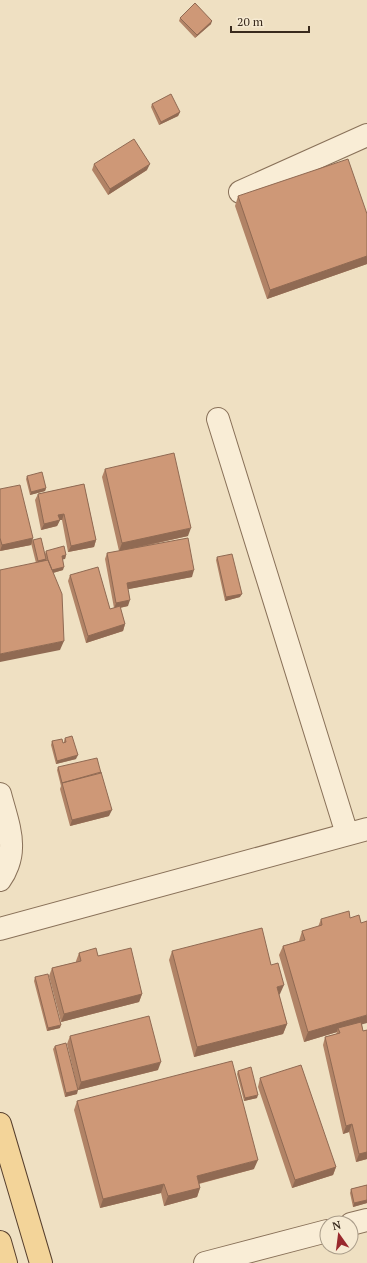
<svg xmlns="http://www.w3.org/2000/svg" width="367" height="1263" viewBox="0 0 367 1263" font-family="'PT Serif',serif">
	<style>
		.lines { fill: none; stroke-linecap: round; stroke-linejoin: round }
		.minor-casing { stroke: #897159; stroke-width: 24 }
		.major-casing { stroke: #573f2d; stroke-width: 24 }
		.minor { stroke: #f9edd6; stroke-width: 22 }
		.major { stroke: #f3d499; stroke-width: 22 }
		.wall { fill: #b18366 }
		.shaded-wall { fill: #906a53 }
		.building { fill: #ce9877; stroke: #906a53 }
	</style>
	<rect width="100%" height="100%" fill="#efe0c2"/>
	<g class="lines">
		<g class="minor-casing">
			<path id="minor" d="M 240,192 L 367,135
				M 218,419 L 347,834
				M 0,794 C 4,810 12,831 11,848 C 11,859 6,872 0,880
				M 0,929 L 367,829
				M 351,1224 L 367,1220
				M 205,1263 L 327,1231"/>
		</g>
		<g class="major-casing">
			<path id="major" d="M 0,1124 L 41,1263
				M 0,1242 L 6,1263"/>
		</g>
		<use href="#minor" class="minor"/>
		<use href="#major" class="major"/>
	</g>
	<path class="wall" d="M 180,18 L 211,24 L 195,38 L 179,21 Z
		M 152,104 L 180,112 L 178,116 L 159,125 L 151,107 Z
		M 94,164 L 147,170 L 108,195 L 92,170 Z
		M 238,196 L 367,214 L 367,264 L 267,299 L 235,206 Z
		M 105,469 L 188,536 L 141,547 L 192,577 L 128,589 L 128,606 L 120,608 L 125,624 L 123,631 L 86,643 L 68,581 L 70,575 L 110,609 L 114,608 L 105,559 L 107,553 L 119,551 L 102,477 Z
		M 27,476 L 46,488 L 45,491 L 30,495 L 26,479 Z
		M 84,484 L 96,540 L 94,547 L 68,552 L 62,520 L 60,520 L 57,526 L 41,530 L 35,500 L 38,494 Z
		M 0,489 L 33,538 L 31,545 L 0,551 Z
		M 33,540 L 45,554 L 46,551 L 66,555 L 65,559 L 62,559 L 63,570 L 53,573 L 60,650 L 36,563 L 31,543 Z
		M 217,557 L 240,597 L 225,601 L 216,560 Z
		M 65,738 L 76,759 L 56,764 L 51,745 L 52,741 L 64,743 L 64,741 Z
		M 58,767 L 109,816 L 70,826 L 60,789 L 61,786 L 57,770 Z
		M 321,919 L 362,1025 L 363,1031 L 367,1030 L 367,1159 L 356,1162 L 349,1132 L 343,1134 L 323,1045 L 325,1037 L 336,1034 L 337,1032 L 304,1042 L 279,955 L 283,946 L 299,941 L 302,931 L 318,927 Z
		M 172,951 L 271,965 L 280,994 L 279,995 L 287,1024 L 283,1034 L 194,1057 L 169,960 Z
		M 79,953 L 98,956 L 142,994 L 139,1002 L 61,1022 L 49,976 L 52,968 L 76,962 L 76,961 Z
		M 35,977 L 60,1028 L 47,1031 L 34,981 Z
		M 70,1036 L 158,1070 L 78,1090 L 67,1044 Z
		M 55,1046 L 77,1094 L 65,1097 L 53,1049 Z
		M 238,1071 L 257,1098 L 244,1101 L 237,1074 Z
		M 260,1078 L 336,1167 L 333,1175 L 292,1188 L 258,1087 Z
		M 77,1101 L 254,1169 L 199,1184 L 200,1188 L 197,1197 L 164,1206 L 161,1193 L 100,1208 L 74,1110 Z
		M 367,1185 L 367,1203 L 353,1207 L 350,1193 L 351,1189 Z"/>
	<path class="shaded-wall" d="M 212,21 L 211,24 L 195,38 L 197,35 Z
		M 180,112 L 178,116 L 159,125 L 161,122 Z
		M 150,164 L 147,170 L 108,195 L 110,189 Z
		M 367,256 L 367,264 L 267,299 L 270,290 Z
		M 46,488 L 45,491 L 30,495 L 31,492 Z
		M 64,514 L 62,520 L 60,520 L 57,526 L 41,530 L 44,524 L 58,515 Z
		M 191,528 L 188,536 L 119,551 L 122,543 Z
		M 33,538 L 31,545 L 0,551 L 2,545 Z
		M 96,540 L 94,547 L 68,552 L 71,546 Z
		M 66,555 L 65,559 L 60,560 L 62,556 Z
		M 46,559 L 45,562 L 37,564 L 38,561 Z
		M 64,567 L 63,570 L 49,574 L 51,570 Z
		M 194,570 L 192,577 L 124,590 L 127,583 Z
		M 242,594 L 240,597 L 225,601 L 226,597 Z
		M 130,600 L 128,606 L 114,609 L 116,603 Z
		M 125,624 L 123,631 L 86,643 L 88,636 Z
		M 64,641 L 60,650 L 0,662 L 0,654 Z
		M 78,755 L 76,759 L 56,764 L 57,761 Z
		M 112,810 L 109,816 L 70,826 L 72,820 Z
		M 284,985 L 280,994 L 274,996 L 277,987 Z
		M 142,994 L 139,1002 L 61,1022 L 64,1014 Z
		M 367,1015 L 367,1023 L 339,1031 L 338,1028 L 337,1032 L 304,1042 L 308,1032 Z
		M 287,1024 L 283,1034 L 194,1057 L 197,1047 Z
		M 61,1025 L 60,1028 L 47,1031 L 48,1028 Z
		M 161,1062 L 158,1070 L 78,1090 L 81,1082 Z
		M 78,1090 L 77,1094 L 65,1097 L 66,1093 Z
		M 258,1095 L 257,1098 L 244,1101 L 245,1098 Z
		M 352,1124 L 349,1132 L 343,1134 L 346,1126 Z
		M 367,1152 L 367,1159 L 356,1162 L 359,1154 Z
		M 258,1160 L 254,1169 L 193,1185 L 197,1176 Z
		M 336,1167 L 333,1175 L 292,1188 L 295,1180 Z
		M 164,1184 L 161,1193 L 100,1208 L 103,1199 Z
		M 200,1188 L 197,1197 L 164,1206 L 168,1196 Z
		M 367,1200 L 367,1203 L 353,1207 L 354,1203 Z"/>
	<path class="building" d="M 195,3 L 212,21 L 197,35 L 180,18 Z
		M 171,94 L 180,112 L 161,122 L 152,104 Z
		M 134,139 L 150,164 L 110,189 L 94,164 Z
		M 348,159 L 367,214 L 367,256 L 270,290 L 238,196 Z
		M 174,453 L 191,528 L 122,543 L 105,469 Z
		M 42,472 L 46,488 L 31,492 L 27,476 Z
		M 84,484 L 96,540 L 71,546 L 64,514 L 58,515 L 60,520 L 44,524 L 38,494 Z
		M 20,485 L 33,538 L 2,545 L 0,538 L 0,489 Z
		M 41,538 L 46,559 L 38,561 L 33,540 Z
		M 188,538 L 194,570 L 127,583 L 130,600 L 116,603 L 107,553 Z
		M 64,546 L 66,555 L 62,556 L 64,567 L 52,570 L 48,560 L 46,551 Z
		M 232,554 L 242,594 L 226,597 L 217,557 Z
		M 48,560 L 62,594 L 64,641 L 0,654 L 0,570 Z
		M 98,567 L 110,609 L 120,606 L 125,624 L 88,636 L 70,575 Z
		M 72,736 L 78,755 L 57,761 L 52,741 L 62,739 L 63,743 L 66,742 L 65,738 Z
		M 97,758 L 101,773 L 62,783 L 58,767 Z
		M 101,772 L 112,810 L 72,820 L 62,783 Z
		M 349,911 L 350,918 L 359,915 L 361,923 L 367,921 L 367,1015 L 308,1032 L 283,946 L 305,940 L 302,931 L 322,925 L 321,919 Z
		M 262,928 L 271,965 L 278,963 L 284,985 L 277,987 L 287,1024 L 197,1047 L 172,951 Z
		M 96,948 L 98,956 L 131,948 L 142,994 L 64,1014 L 52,968 L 81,961 L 79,953 Z
		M 48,974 L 61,1025 L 48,1028 L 35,977 Z
		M 149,1016 L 161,1062 L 81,1082 L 70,1036 Z
		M 361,1022 L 363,1031 L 367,1030 L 367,1152 L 359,1154 L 352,1124 L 346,1126 L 325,1037 L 340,1033 L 338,1028 Z
		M 66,1043 L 78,1090 L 66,1093 L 55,1046 Z
		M 232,1061 L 258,1160 L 197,1176 L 200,1188 L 168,1196 L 164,1184 L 103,1199 L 77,1101 Z
		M 301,1065 L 336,1167 L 295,1180 L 260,1078 Z
		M 251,1067 L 258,1095 L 245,1098 L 238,1071 Z
		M 367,1185 L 367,1200 L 354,1203 L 351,1189 Z"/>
	<g transform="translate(339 1235) rotate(346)"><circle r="19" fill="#f6ead2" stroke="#aa9d8a"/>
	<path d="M0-3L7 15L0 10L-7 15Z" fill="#99282d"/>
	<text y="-6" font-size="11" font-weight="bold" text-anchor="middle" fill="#392a1d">N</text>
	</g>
	<path d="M231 26v6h78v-6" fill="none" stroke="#392a1d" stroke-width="2"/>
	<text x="237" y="26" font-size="12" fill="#392a1d" stroke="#f6ead2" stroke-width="3" paint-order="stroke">20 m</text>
</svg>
